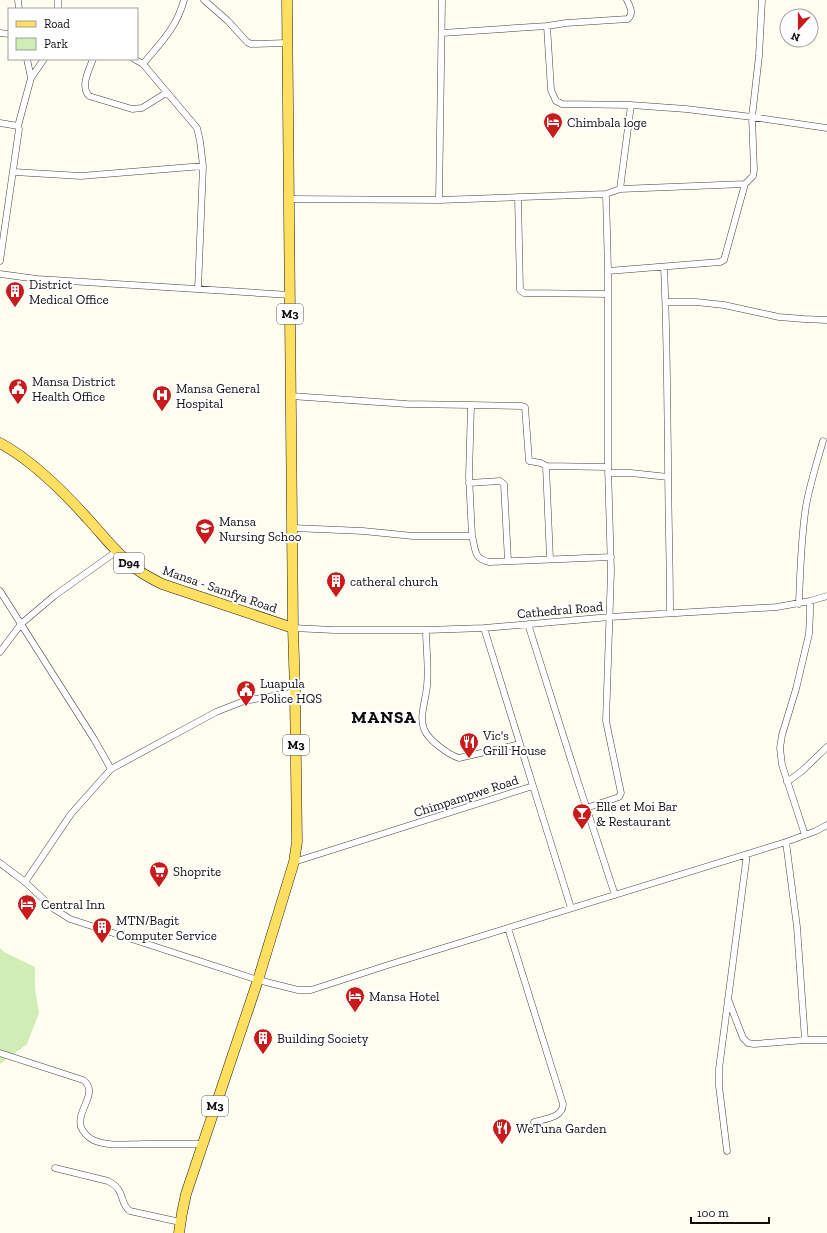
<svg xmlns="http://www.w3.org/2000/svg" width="827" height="1233" viewBox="0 0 827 1233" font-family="'Zilla Slab',serif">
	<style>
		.green { fill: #d0edb5 }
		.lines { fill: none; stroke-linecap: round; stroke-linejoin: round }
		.street-casing { stroke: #414141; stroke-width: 7 }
		.primary-casing { stroke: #1f1f1f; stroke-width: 11 }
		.street { stroke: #fff; stroke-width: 6 }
		.primary { stroke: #ffdf5f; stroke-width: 10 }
		.labels { text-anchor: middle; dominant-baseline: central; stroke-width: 4; stroke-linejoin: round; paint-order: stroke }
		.shield { fill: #fff; stroke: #565656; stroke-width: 1 }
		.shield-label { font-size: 12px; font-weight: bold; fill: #0e0e0e }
		.poi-label { font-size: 13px; fill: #0e0e0e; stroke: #fff; text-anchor: start }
		.street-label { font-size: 13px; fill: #0e0e0e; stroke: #fff }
		.district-label { font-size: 17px; font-weight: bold; letter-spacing: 1px; fill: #0e0e0e; stroke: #fff }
	</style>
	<rect width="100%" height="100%" fill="#fffdef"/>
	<path class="green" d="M 0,948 L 4,952 L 35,967 L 35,988 L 39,1013 L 27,1044 L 0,1064 Z"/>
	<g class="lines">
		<g class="street-casing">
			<path id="street" d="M 18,0 L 19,9
				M 204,0 L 228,21 L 247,42 L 251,44 L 287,43
				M 58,9 L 58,0
				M 547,26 L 566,23 L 628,19 C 634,13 630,7 627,0
				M 0,33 L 9,34
				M 442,33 L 547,26 L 551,90 L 556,101 L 562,104 L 631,105 L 686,109 L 752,117 L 827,128
				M 27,59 L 31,78
				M 93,59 C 89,70 80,86 89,96 L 132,109 L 142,108 L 166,93
				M 134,59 L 143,64 L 197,128 L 200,141 L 203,166
				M 143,64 C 161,42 176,29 184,0
				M 0,123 L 18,126 L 19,129 L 0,261
				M 18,126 L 31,78 L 44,59
				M 14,172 L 81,176 L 203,166 L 198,289
				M 745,184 L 753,176 L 754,170 L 752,117 L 759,56 L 762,0
				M 620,189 L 631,105
				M 606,194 L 620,189 L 745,184 L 724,260 L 720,262 L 608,271
				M 518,197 L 520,290 L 524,293 L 608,294
				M 289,199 L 439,200 L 606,194 L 608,271 L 608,467 L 611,571 L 606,721 L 621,793 L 619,797 L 586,808
				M 439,200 L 442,0
				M 664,267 C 667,330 667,392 668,455 C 668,508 670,560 670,613
				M 0,274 L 37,279 L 290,295
				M 666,302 L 696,302 L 724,305 L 779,317 L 804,319 L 827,320
				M 291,396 L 407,404 L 471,405 L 469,476 L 472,536
				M 471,405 L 522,406 L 525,407 L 529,461 L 541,463 L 546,466 L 608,467
				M 546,466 L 550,559
				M 608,473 L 631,473 L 668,477
				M 469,483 L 500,481 L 504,484 L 508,561
				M 293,528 L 363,531 L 413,536 L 472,536 C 476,550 473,558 489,562 L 611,557
				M 0,591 L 94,739 L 111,769 L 71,814 L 25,882
				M 799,604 C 800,571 801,538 806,506 C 810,484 817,462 823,441
				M 528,624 L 577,779 L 615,895
				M 293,628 L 334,630 L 426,630 L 484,628 L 610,617 L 777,607 L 810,601 L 827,596
				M 426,630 C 426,648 429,668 427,686 C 426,699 419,717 424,729 C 428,740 449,755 459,758 L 520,744
				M 0,652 L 21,624 L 54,596 L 117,551
				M 111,769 L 216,712 L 244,701 L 295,692
				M 787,782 L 802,771 L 827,747
				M 533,786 L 571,908
				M 805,835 L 782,765 L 780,748 L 782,735 L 796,689 L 809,634 L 810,614 L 810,601
				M 786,842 L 797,927 L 805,1040
				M 294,862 L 533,786 L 484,628
				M 0,863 L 25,882 L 54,909 L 70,919 L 258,980 L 298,990 L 311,990 L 388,965 L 786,842 L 816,831 L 827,825
				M 508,928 L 563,1104 C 563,1118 544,1119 534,1122
				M 728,999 L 743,1038 L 748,1043 L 754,1044 L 805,1040 L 827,1040
				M 0,1053 L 83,1080 C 100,1092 76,1110 81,1127 C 83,1132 88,1137 93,1140 C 109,1147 128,1144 145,1144 C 164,1144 183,1144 203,1144
				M 727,1151 L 719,1086 L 719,1069 L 747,854
				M 55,1168 L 108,1181 C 127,1191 118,1202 130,1211 L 180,1222"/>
		</g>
		<g class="primary-casing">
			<path id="primary" d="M 0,443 C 33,461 62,490 87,518 C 102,534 116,553 134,567 C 142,574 152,579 162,584 L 293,628
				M 179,1233 L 182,1213 L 186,1194 L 258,980 L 294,862 L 297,842 L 295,692 L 293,628 L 287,0"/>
		</g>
		<use href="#street" class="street"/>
		<use href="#primary" class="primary"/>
	</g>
	<defs>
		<g id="hotel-pin" transform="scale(1)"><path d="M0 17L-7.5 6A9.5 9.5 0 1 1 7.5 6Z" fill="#c91b1b" stroke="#fff"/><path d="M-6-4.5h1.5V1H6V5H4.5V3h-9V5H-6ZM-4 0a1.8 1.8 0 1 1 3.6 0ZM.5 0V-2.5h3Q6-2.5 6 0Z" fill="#fff"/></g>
		<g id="building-pin" transform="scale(1)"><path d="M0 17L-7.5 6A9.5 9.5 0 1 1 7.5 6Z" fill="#c91b1b" stroke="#fff"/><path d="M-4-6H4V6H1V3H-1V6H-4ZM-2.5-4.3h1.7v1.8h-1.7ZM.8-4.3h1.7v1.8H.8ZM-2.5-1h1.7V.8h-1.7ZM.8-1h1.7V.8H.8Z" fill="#fff"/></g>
		<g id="civic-pin" transform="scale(1)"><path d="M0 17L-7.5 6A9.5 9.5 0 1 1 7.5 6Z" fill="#c91b1b" stroke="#fff"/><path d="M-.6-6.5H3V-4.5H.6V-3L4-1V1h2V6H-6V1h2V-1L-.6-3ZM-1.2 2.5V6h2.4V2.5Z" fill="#fff"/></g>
		<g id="hospital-pin" transform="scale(1)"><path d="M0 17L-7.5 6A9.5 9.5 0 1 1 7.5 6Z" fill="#c91b1b" stroke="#fff"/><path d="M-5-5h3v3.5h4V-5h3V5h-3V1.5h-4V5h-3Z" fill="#fff"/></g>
		<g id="university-pin" transform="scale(1)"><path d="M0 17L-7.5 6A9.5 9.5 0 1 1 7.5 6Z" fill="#c91b1b" stroke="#fff"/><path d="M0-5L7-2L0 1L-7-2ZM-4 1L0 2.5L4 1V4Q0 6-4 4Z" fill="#fff"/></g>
		<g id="restaurant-pin" transform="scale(1)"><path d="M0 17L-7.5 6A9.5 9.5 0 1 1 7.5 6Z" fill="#c91b1b" stroke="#fff"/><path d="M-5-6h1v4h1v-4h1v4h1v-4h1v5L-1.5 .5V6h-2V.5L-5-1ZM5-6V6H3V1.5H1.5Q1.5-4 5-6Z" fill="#fff"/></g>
		<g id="bar-pin" transform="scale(1)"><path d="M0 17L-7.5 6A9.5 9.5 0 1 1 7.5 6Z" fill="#c91b1b" stroke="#fff"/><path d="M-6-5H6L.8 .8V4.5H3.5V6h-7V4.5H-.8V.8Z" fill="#fff"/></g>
		<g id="supermarket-pin" transform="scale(1)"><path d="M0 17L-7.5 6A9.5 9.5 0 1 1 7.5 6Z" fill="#c91b1b" stroke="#fff"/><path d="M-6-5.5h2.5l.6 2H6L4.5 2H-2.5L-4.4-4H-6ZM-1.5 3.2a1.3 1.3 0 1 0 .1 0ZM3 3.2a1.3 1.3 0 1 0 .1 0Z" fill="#fff"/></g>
	</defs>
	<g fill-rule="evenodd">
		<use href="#hotel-pin" x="553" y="122"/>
		<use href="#building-pin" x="15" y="291"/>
		<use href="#civic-pin" x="18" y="388"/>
		<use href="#hospital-pin" x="162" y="395"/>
		<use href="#university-pin" x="205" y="528"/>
		<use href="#building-pin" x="336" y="581"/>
		<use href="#civic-pin" x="246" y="690"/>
		<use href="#restaurant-pin" x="469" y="742"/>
		<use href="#bar-pin" x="582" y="813"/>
		<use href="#supermarket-pin" x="159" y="871"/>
		<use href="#hotel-pin" x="27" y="904"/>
		<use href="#building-pin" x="102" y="927"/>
		<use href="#hotel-pin" x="355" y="996"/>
		<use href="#building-pin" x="263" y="1038"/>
		<use href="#restaurant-pin" x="502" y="1128"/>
	</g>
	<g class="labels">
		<g class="shield">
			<rect x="277" y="304" width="26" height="20" rx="3"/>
			<rect x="114" y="553" width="30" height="20" rx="3"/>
			<rect x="283" y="735" width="26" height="20" rx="3"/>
			<rect x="202" y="1096" width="26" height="20" rx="3"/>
		</g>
		<g class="shield-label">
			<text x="290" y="314">M3</text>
			<text x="129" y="563">D94</text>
			<text x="296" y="745">M3</text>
			<text x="215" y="1106">M3</text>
		</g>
		<g class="poi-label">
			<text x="567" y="122">Chimbala loge</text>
			<text x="29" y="284">District<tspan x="29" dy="15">Medical Office</tspan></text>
			<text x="32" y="381">Mansa District<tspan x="32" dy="15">Health Office</tspan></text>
			<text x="176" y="388">Mansa General<tspan x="176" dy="15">Hospital</tspan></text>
			<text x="219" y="521">Mansa<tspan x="219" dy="15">Nursing Schoo</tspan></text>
			<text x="350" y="581">catheral church</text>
			<text x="260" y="683">Luapula<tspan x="260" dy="15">Police HQS</tspan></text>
			<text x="483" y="735">Vic's<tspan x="483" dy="15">Grill House</tspan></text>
			<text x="596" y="806">Elle et Moi Bar<tspan x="596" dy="15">&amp; Restaurant</tspan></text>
			<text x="173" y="871">Shoprite</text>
			<text x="41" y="904">Central Inn</text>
			<text x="116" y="920">MTN/Bagit<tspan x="116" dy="15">Computer Service</tspan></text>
			<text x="369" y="996">Mansa Hotel</text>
			<text x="277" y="1038">Building Society</text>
			<text x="516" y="1128">WeTuna Garden</text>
		</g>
		<g class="street-label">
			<text transform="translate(220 589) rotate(19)">Mansa - Samfya Road</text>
			<text transform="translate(560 610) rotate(-5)">Cathedral Road</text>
			<text transform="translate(466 796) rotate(-18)">Chimpampwe Road</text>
		</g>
		<g class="district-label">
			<text x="384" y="717">MANSA</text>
		</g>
	</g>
	<rect x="8" y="8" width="130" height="52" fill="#ffffff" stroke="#9f9f9f"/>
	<rect x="16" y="21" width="20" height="6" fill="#ffdf5f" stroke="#9f9f9f"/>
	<text x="44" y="28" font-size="12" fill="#0e0e0e">Road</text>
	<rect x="16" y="38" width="20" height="12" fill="#d0edb5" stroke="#9f9f9f"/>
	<text x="44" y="48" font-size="12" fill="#0e0e0e">Park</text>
	<g transform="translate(799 28) rotate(201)"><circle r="19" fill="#ffffff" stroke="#9f9f9f"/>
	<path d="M0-3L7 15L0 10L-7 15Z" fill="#c91b1b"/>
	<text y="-6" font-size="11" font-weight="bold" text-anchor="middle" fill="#0e0e0e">N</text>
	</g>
	<path d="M691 1217v6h78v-6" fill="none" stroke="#0e0e0e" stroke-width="2"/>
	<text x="697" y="1217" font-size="12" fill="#0e0e0e" stroke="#ffffff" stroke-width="3" paint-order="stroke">100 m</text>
</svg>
